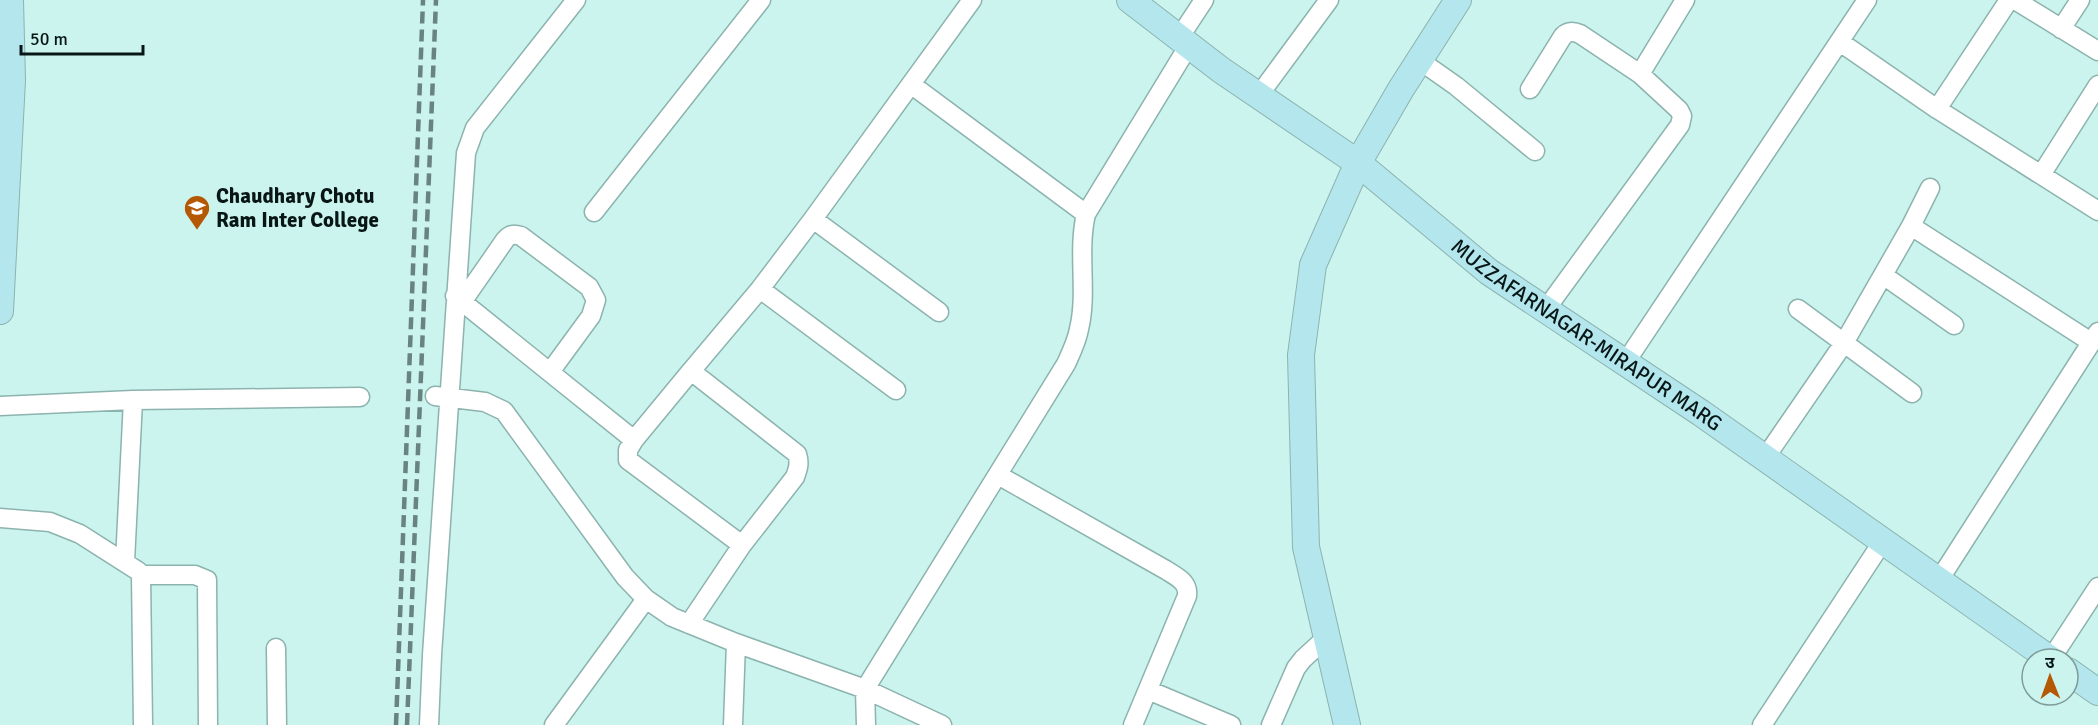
<svg xmlns="http://www.w3.org/2000/svg" width="2098" height="725" viewBox="0 0 2098 725" font-family="Signika,'Noto Sans Devanagari',sans-serif">
	<style>
		.lines { fill: none; stroke-linecap: round; stroke-linejoin: round }
		.street-casing { stroke: #8cb3ae; stroke-width: 21 }
		.secondary-casing { stroke: #8cb3ae; stroke-width: 28 }
		.street { stroke: #fff; stroke-width: 18 }
		.secondary { stroke: #b4e6ed; stroke-width: 26 }
		.rail { stroke: #688380; stroke-width: 4.5; stroke-dasharray: 12 6; stroke-linecap: butt }
		.labels { text-anchor: middle; dominant-baseline: central; stroke-width: 6; stroke-linejoin: round; paint-order: stroke }
		.poi-label { font-size: 21px; font-weight: bold; fill: #081716; stroke: #ccf4ee; text-anchor: start }
		.street-label { font-size: 21px; fill: #081716; stroke: #ccf4ee }
	</style>
	<rect width="100%" height="100%" fill="#ccf4ee"/>
	<g class="lines">
		<g class="street-casing">
			<path id="street" d="M 2009,0 L 1937,109 L 2098,211
				M 2015,0 L 2098,51
				M 2061,29 L 2080,0
				M 1179,38 L 1204,0
				M 1840,42 L 1937,109
				M 1419,60 L 1456,86 L 1535,151
				M 1640,74 L 1685,0
				M 912,85 L 1086,214
				M 1530,89 L 1563,36 C 1568,31 1573,31 1580,34 L 1640,74 L 1679,110 L 1682,116 L 1680,125 L 1546,309
				M 1259,95 L 1329,0
				M 2041,175 L 2098,85
				M 594,212 L 761,0
				M 813,219 L 939,312
				M 1911,226 L 2091,342
				M 1883,275 L 1954,325
				M 760,289 L 896,390
				M 455,296 L 634,440
				M 462,302 L 505,240 C 510,234 514,234 521,236 L 589,287 L 596,300 L 591,316 L 550,372
				M 1798,309 L 1912,393
				M 1625,363 L 1867,0
				M 691,371 L 760,289 L 813,219 L 972,0
				M 435,396 L 485,402 L 504,411 L 625,577 L 646,599 L 672,617 L 736,643 L 865,689 L 942,725
				M 0,406 L 133,400 L 360,397
				M 1765,458 L 1844,343 L 1911,226 L 1930,188
				M 998,475 L 1166,570 C 1177,577 1189,582 1187,596 L 1133,725
				M 0,518 L 50,522 L 80,534 L 138,571 L 141,575 L 143,725
				M 125,562 L 133,400
				M 141,575 L 195,575 L 207,580 L 208,725
				M 1939,580 L 2098,332
				M 689,624 L 742,545 L 795,477 C 798,469 800,463 797,454 L 691,371 L 634,440 L 628,450 L 628,460 L 742,545
				M 276,648 L 277,725
				M 2051,659 L 2098,587
				M 1148,690 L 1231,725
				M 429,725 L 432,655 L 466,153 L 475,128 L 576,0
				M 554,725 L 646,599
				M 733,725 L 736,643
				M 866,725 L 865,689 L 1066,364 C 1071,353 1077,341 1079,329 C 1088,292 1077,252 1086,214 L 1189,45
				M 1271,725 L 1296,668 L 1303,659 L 1327,637
				M 1762,725 L 1883,541"/>
		</g>
		<g class="secondary-casing">
			<g id="secondary">
				<path id="s1" d="M 1130,0 L 1221,70 L 1358,163 L 1489,272 L 1701,413 L 2050,659"/>
				<path d="M 0,311 L 12,80 L 10,0"/>
				<path d="M 2068,671 L 2098,692"/>
				<path d="M 1347,725 L 1306,547 L 1301,355 L 1313,265 L 1358,163 L 1401,89 L 1458,0"/>
			</g>
		</g>
		<use href="#street" class="street"/>
		<use href="#secondary" class="secondary"/>
		<path class="rail" d="M 396,725 L 423,0
			M 407,725 L 436,0"/>
	</g>
	<defs>
		<g id="university-pin" transform="scale(1.35)"><path d="M0 17L-7.5 6A9.5 9.5 0 1 1 7.5 6Z" fill="#b55803" stroke="#ccf4ee"/><path d="M0-5L7-2L0 1L-7-2ZM-4 1L0 2.5L4 1V4Q0 6-4 4Z" fill="#fff"/></g>
	</defs>
	<g fill-rule="evenodd">
		<use href="#university-pin" x="197" y="208"/>
	</g>
	<g class="labels">
		<g class="poi-label">
			<text x="216" y="196">Chaudhary Chotu<tspan x="216" dy="24">Ram Inter College</tspan></text>
		</g>
		<g class="street-label">
			<text stroke="none"><textPath href="#s1" startOffset="567">MUZZAFARNAGAR-MIRAPUR MARG</textPath></text>
		</g>
	</g>
	<g transform="translate(2050 677) rotate(359)"><circle r="28" fill="#ccf4ee" stroke="#7e9c98" stroke-width="1.5"/>
	<path d="M0-4.5L10 22L0 15L-10 22Z" fill="#b55803"/>
	<text y="-9" font-size="16" font-weight="bold" text-anchor="middle" fill="#081716">उ</text>
	</g>
	<path d="M21 45v9h122v-9" fill="none" stroke="#081716" stroke-width="3"/>
	<text x="30" y="45" font-size="18" fill="#081716" stroke="#ccf4ee" stroke-width="4.5" paint-order="stroke">50 m</text>
</svg>
